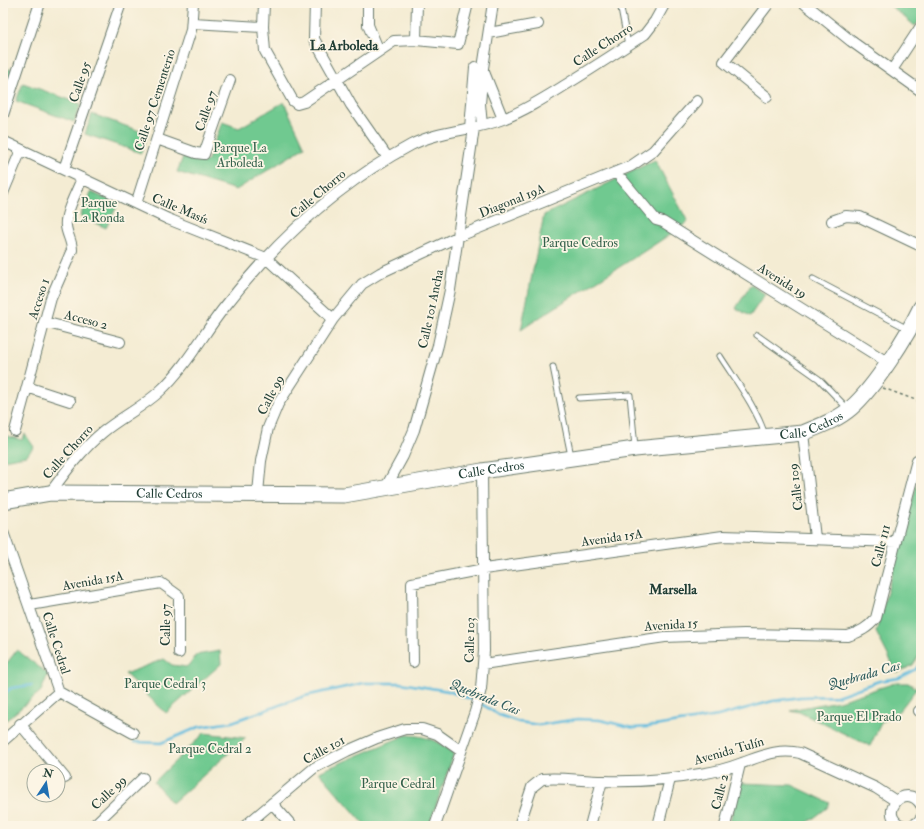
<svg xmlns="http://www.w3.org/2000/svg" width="924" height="829" viewBox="0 0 924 829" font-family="'IM FELL Double Pica',serif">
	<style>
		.green { fill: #6fc990; stroke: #478362 }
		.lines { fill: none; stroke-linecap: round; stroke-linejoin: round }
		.stream { stroke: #60bcde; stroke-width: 2.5 }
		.lane-casing { stroke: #6a7a6c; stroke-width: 7 }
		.street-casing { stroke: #6a7a6c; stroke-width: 12 }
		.secondary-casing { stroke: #6a7a6c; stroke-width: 17 }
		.path { stroke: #6a7a6c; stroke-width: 1.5; stroke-dasharray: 3 3; stroke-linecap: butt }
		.lane { stroke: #fff; stroke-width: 5 }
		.street { stroke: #fff; stroke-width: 10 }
		.secondary { stroke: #fff; stroke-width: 15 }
		.labels { text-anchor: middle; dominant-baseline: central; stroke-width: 3.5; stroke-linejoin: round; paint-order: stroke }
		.street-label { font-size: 13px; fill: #1f3d34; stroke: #fcf5e5 }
		.park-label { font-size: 13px; fill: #33604b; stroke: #fcf5e5 }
		.neighbourhood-label { font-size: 14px; font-weight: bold; fill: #1f3d34; stroke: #fcf5e5 }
		.water-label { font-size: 14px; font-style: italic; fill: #2f5d5e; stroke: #fcf5e5 }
	</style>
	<rect width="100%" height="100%" fill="#fcf5e5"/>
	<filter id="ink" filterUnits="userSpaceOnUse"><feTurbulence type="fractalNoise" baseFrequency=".025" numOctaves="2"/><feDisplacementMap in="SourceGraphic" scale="8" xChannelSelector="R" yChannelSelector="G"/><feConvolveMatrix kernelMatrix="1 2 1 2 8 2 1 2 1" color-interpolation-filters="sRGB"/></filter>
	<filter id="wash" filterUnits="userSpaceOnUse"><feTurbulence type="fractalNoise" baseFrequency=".012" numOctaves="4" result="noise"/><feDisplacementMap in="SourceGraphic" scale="16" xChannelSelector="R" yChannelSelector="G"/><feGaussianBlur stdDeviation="0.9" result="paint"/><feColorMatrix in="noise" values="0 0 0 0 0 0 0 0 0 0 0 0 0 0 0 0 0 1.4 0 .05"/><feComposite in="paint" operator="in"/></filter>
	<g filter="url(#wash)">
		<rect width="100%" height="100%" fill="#f4ecd3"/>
		<path class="green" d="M 887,3 L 914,3 L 921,9 L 921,19 L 915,26 Z
			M 3,67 L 15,71 L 8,90 L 3,88 Z
			M 23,83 L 81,104 L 74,122 L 16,101 Z
			M 284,102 L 305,147 L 236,190 L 177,172 L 183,157 L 203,163 L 208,160 L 222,122 L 239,128 Z
			M 92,114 L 148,134 L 141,153 L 85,134 Z
			M 655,160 L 688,222 C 634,260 575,293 521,330 L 544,215 Z
			M 91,192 L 118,204 L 106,228 L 80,216 Z
			M 751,285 L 765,294 L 750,316 L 736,308 Z
			M 25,434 L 34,447 L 26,456 L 3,460 L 3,435 L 22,440 Z
			M 921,469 L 921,652 L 913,665 L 897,673 L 876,632 Z
			M 17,650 L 48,674 L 41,691 L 3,723 L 3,668 Z
			M 220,651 L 221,664 L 166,713 L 125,674 L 164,659 L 172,665 L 186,667 L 191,663 L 196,655 Z
			M 895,683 L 908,683 L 917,688 L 900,710 L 881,723 L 870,746 L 799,712 L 790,710 L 839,701 Z
			M 204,733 L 246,738 L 172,803 L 154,782 Z
			M 406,735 C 428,736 437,741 454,753 L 429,826 L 366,826 L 319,772 Z
			M 739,783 L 792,785 L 830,803 L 827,808 L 803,826 L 729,826 Z"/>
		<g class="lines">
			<path class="stream" d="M 3,695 L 11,688 L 32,685
				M 480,703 L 499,715 L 519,722 L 539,725 L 578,719 L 600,720 L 634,728 L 648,727 L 718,716 L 773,701 L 800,697 L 837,696 L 879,681 L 899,678 L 916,669 L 921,661
				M 134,742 L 161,743 L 199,727 L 232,722 L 305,696 L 364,683 L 401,683 L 448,691 L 476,701"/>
		</g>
	</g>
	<g filter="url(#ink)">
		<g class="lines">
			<g class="lane-casing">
				<path id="lane" d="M 620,3 L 628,45
					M 813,279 L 908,329
					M 757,335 L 819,379 L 848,409
					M 720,356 C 736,381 756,407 765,435
					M 553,367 L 571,456
					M 579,398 L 630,395 L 635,447"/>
			</g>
			<g class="street-casing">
				<path id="street" d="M 264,3 L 263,27 L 265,51 L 293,101 L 297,104 L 304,102 L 394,41 L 416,40 L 458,44 L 468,3
					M 315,3 L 314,39 L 351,105 L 388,158
					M 368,3 L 368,25 L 379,51
					M 804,3 L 851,41 L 921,91
					M 193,23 L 263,27
					M 489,33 L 538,24
					M 416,40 L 417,3
					M 892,70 L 921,26
					M 484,72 L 503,119
					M 767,97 L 724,62 L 769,3
					M 3,115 L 40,3
					M 482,125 L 480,104 L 483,68 L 493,3
					M 470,128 L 475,67
					M 157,139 L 196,153 L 204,154 L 230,80
					M 3,141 L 168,219 L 266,258 L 333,319
					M 64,169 L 121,3
					M 616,172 L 656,220 L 663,222 L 887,362
					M 3,193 L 21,150
					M 136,204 L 191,30 L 193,3
					M 832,221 L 846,216 L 860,217 L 921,246
					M 44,322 L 120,342
					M 27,387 L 70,401
					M 15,431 L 51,298 L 72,250 C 72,241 67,235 66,226 C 64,214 78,190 82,178
					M 803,433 L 815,538
					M 386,487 L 403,456 L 414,430 L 438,345 L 450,290 L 474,128
					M 50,493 C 66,471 82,449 103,432 C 121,417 143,407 160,391 C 185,368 202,336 223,309 C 275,242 336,185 411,145 C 440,130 473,131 503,119 C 526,110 546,97 567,84 C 593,68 619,51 645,34 L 655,21 L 665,3
					M 258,493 L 261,461 L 268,428 L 278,404 L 333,319 L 362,284 L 380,273 L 457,237 L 631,166 L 653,151 L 697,101
					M 3,532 L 59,692 L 3,741
					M 30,605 L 161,583 L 179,596 L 179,653
					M 413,662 L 412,583 L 484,569 L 723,536 L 896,542
					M 483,664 L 665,637 L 744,634 L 848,636 C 860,632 868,628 876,618 L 917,460
					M 59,692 L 133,733
					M 919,711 L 921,712
					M 20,724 L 65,778
					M 272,803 L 292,826
					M 93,826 L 143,778
					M 245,826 L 314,768 L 347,751 L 377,738 L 405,729 L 422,729 L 437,734 L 461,751
					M 435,826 L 475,712 L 481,689 L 484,651 L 482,471
					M 519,826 L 532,787 L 542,779 C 562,777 583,781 603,781 C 636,782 668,780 700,774 C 714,772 729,768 742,763 C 762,756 778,748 800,753 L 876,788 L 896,801
					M 590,826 L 602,781
					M 658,826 L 670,779
					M 725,826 L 740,764
					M 904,826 C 875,817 905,779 921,805
					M 911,826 L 918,822 L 921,818"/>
			</g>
			<g class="secondary-casing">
				<g id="secondary">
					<path id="s1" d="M 3,501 L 50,493 L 344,495 L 482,471 L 635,449 L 803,433 C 820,426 837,420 851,408 C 875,387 907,336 921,307"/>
				</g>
			</g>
			<path class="path" d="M 883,388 L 921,402"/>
			<use href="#lane" class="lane"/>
			<use href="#street" class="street"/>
			<use href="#secondary" class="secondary"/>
		</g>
	</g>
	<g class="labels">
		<g class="street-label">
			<text transform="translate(603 45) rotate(-33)">Calle Chorro</text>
			<text transform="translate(80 82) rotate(-71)">Calle 95</text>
			<text transform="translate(155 100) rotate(-72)">Calle 97 Cementerio</text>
			<text transform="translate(206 111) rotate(-71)">Calle 97</text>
			<text transform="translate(318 194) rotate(-40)">Calle Chorro</text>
			<text transform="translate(512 201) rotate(-22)">Diagonal 19A</text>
			<text transform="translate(180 209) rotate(23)">Calle Masís</text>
			<text transform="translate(782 281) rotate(32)">Avenida 19</text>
			<text transform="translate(39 299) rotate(-72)">Acceso 1</text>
			<text transform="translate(431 309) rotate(-78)">Calle 101 Ancha</text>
			<text transform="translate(86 320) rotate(15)">Acceso 2</text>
			<text transform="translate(271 395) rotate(-63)">Calle 99</text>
			<text stroke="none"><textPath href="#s1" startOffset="815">Calle Cedros</textPath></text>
			<text transform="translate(68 452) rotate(-48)">Calle Chorro</text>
			<text stroke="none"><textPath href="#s1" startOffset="491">Calle Cedros</textPath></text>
			<text transform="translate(796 487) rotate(-97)">Calle 109</text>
			<text stroke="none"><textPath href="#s1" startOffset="167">Calle Cedros</textPath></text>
			<text transform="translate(612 538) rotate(-8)">Avenida 15A</text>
			<text transform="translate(881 546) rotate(-76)">Calle 111</text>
			<text transform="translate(93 581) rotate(-10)">Avenida 15A</text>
			<text transform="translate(166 625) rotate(-90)">Calle 97</text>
			<text transform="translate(671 625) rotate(-4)">Avenida 15</text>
			<text transform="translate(470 640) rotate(-89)">Calle 103</text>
			<text transform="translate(56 643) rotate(72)">Calle Cedral</text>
			<text transform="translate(324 750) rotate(-29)">Calle 101</text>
			<text transform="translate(729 751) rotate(-16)">Avenida Tulín</text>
			<text transform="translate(720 792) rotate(-76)">Calle 2</text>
			<text transform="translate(109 793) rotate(-43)">Calle 99</text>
		</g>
		<g class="park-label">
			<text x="240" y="148">Parque La<tspan x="240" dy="15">Arboleda</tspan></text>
			<text x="99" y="203">Parque<tspan x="99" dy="15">La Ronda</tspan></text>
			<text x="580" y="243">Parque Cedros</text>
			<text x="165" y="684">Parque Cedral 3</text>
			<text x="859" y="717">Parque El Prado</text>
			<text x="210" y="749">Parque Cedral 2</text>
			<text x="398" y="784">Parque Cedral</text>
		</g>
		<g class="neighbourhood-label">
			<text x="344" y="45">La Arboleda</text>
			<text x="673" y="589">Marsella</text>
		</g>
		<g class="water-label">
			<text transform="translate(864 675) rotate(-16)">Quebrada Cas</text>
			<text transform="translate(485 697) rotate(22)">Quebrada Cas</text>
		</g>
	</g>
	<rect width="924" height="829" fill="none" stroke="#fcf5e5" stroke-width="16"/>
	<g transform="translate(46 783) rotate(12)"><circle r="19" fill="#fcf5e5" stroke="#a4ab9e"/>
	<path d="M0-3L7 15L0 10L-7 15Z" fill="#1f6fb2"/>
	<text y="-6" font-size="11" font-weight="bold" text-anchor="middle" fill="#1f3d34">N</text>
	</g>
</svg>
